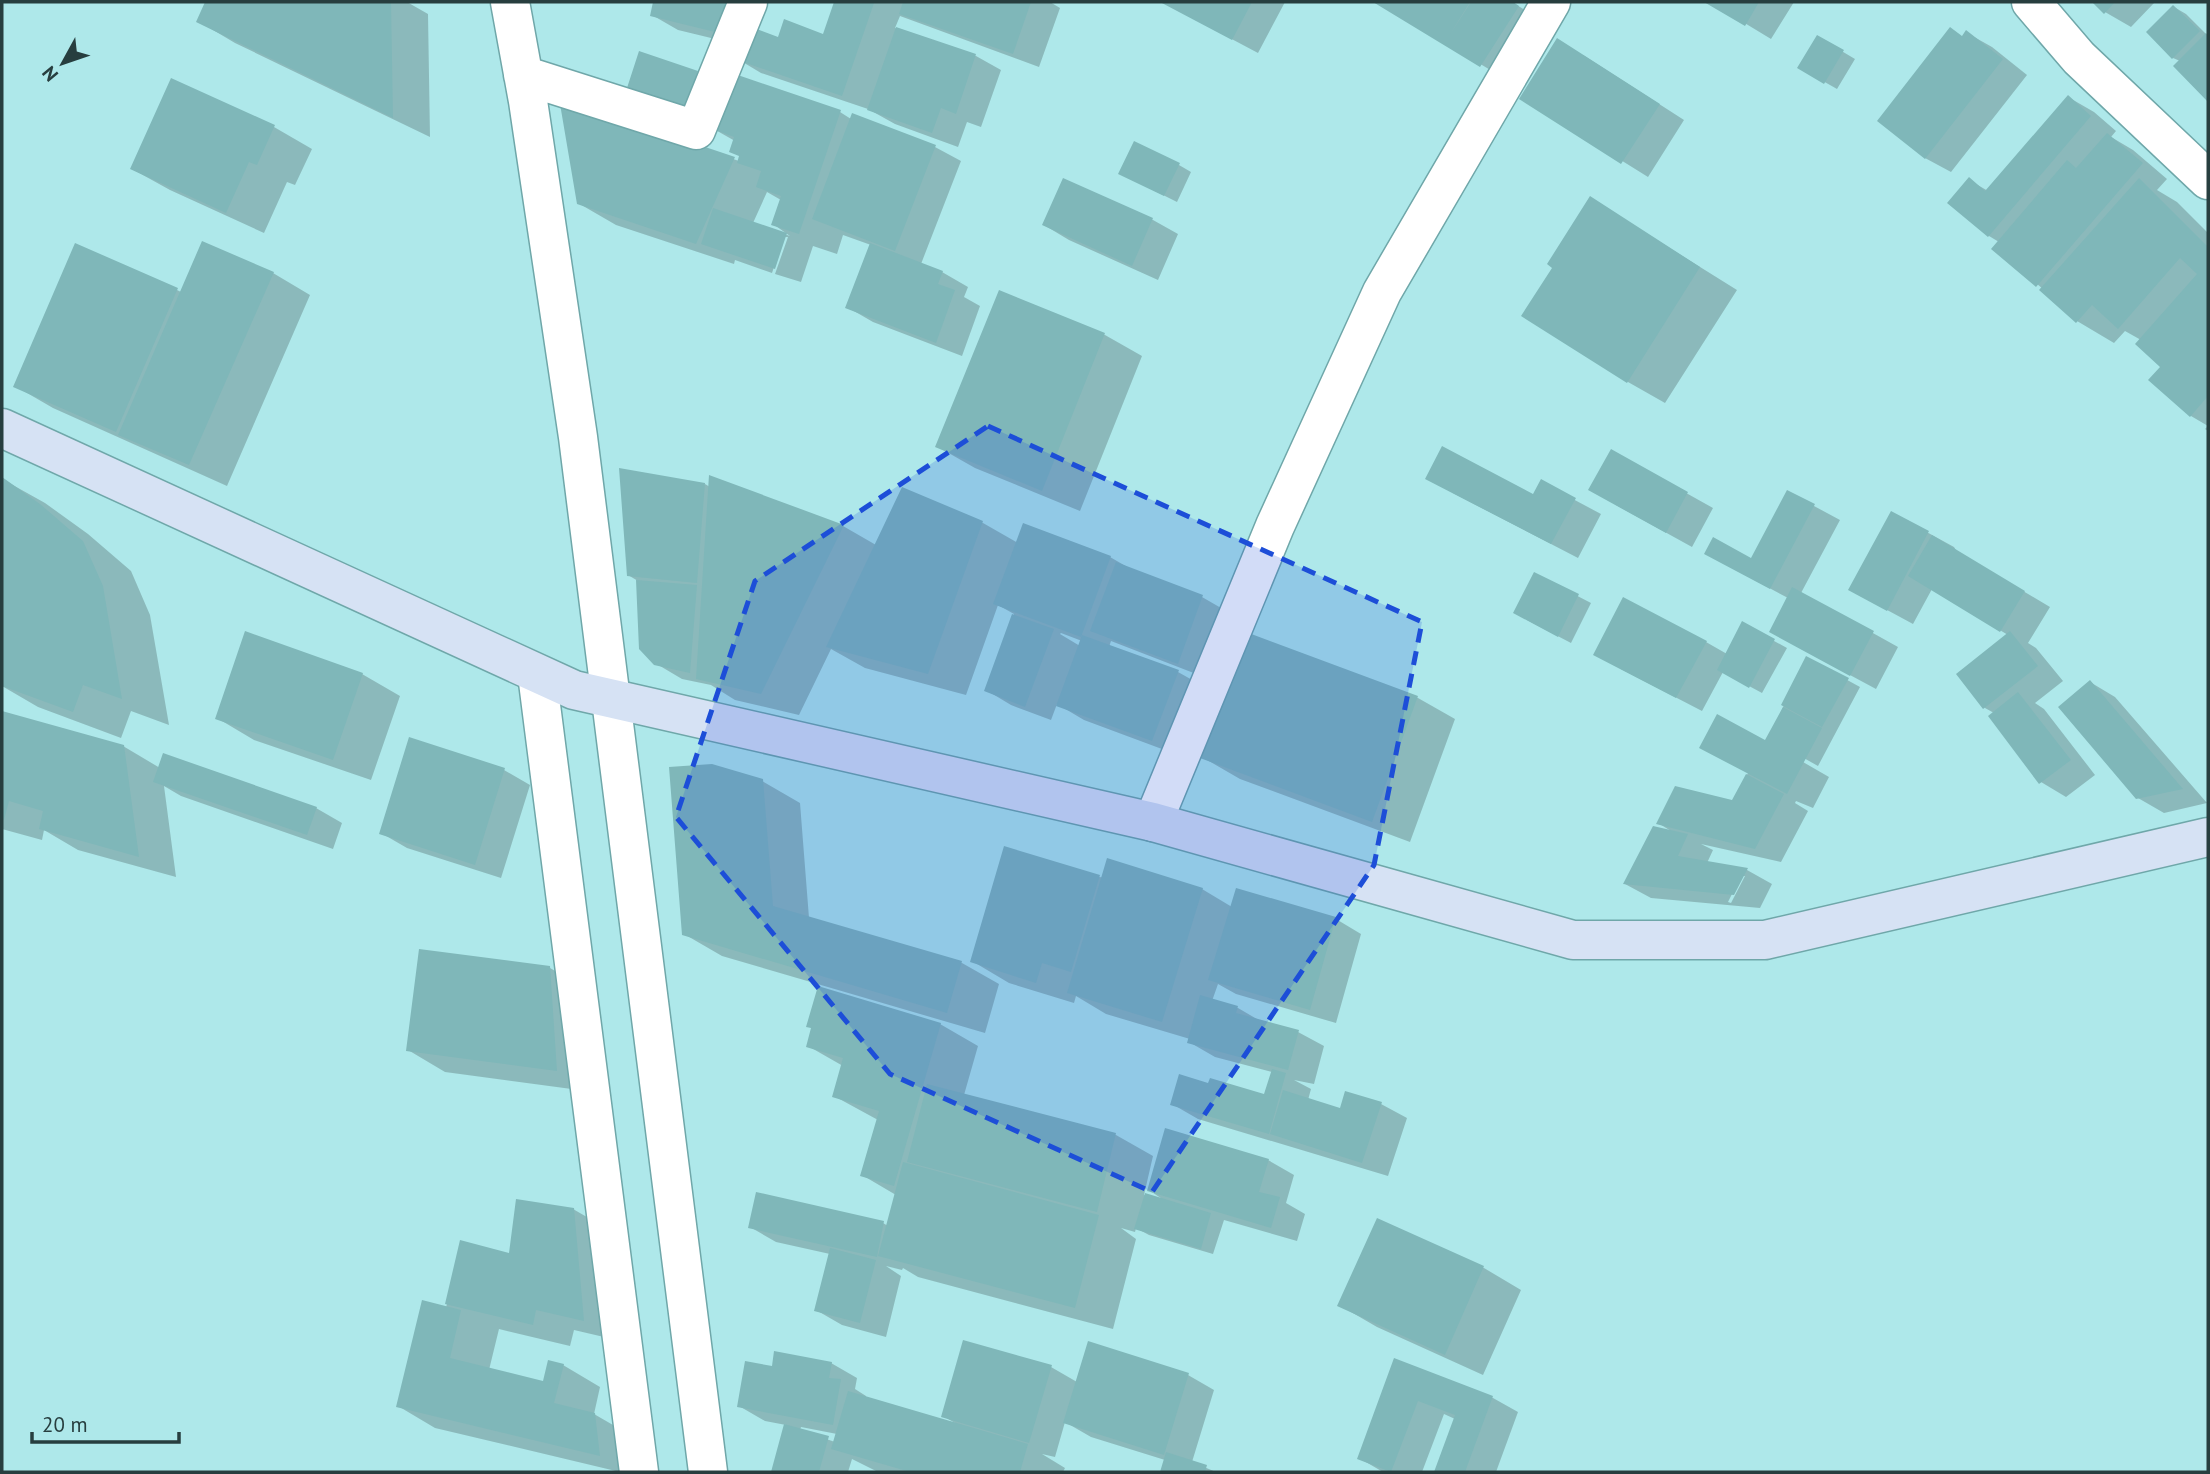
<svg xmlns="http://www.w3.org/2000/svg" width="2210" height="1474" viewBox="0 0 2210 1474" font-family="'PT Sans',sans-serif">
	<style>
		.shadow { fill: #0003; fill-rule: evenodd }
		.building { fill: #7fb7b9 }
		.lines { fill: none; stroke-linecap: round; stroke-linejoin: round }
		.street-casing { stroke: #6fa7a9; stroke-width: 41 }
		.secondary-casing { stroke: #6fa7a9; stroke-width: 41 }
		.street { stroke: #fff; stroke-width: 38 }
		.secondary { stroke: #d6e2f4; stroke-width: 38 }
		.marked { fill: #1d4ed8; fill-opacity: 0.2; stroke: #1d4ed8; stroke-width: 5; stroke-dasharray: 14 9; stroke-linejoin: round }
	</style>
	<rect width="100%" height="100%" fill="#aee8ea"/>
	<path class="shadow" d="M 207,2 L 407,2 L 428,14 L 430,137 L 235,43 L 198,21 Z
		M 655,2 L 759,2 L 748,28 L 779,39 L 824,36 L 836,2 L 1050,2 L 1060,8 L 1039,67 L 900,16 L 895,28 L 976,56 L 1001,70 L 981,127 L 967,122 L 958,147 L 895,124 L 868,109 L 761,73 L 736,58 L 740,45 L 678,30 L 652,15 Z
		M 1162,2 L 1285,2 L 1258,53 Z
		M 1377,2 L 1512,2 L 1544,22 L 1507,80 Z
		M 1710,2 L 1794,2 L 1771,39 Z
		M 2094,2 L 2155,2 L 2131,27 L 2105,12 Z
		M 2174,7 L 2186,14 L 2208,36 L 2208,99 L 2175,66 L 2180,61 L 2173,58 Z
		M 1967,33 L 1992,47 L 2027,75 L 1951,172 L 1925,158 L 1963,37 Z
		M 1818,37 L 1855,59 L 1837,89 L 1800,68 Z
		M 1583,55 L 1684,120 L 1648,177 L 1521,98 Z
		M 172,80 L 274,127 L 312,149 L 295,185 L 287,182 L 264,233 L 170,190 L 132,169 Z
		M 2068,97 L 2094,112 L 2116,131 L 2111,137 L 2133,150 L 2167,179 L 2157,190 L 2177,202 L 2208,233 L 2208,431 L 2205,429 L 2208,426 L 2191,416 L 2151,380 L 2163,367 L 2141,340 L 2125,331 L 2114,343 L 2077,321 L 2043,289 L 1994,248 L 1999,242 L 1989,236 L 1969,180 L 1988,191 Z
		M 561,100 L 739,161 L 741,157 L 735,141 L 712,128 L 840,112 L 851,119 L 935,147 L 961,161 L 921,264 L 942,272 L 968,287 L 964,297 L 980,306 L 962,356 L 873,322 L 847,307 L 871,245 L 843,235 L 837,254 L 813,246 L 801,282 L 775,274 L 788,237 L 784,237 L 772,273 L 735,260 L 734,264 L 616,225 L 578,203 ZM 767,192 L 781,200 L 773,224 L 790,236 L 753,223 Z
		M 1179,165 L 1191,172 L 1177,202 L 1133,180 Z
		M 1064,180 L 1153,220 L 1178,234 L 1158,280 L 1069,240 L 1044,225 Z
		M 1591,199 L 1737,290 L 1665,403 L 1628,382 L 1554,267 Z
		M 273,273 L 310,295 L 227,486 L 53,408 L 15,386 L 177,290 L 181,292 Z
		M 1000,292 L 1105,335 L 1142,356 L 1080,511 L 975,468 L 938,447 Z
		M 1611,451 L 1713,508 L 1692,547 L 1616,505 Z
		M 710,478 L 843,526 L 876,545 L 903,489 L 983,523 L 1018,543 L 1110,557 L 1136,572 L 1202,597 L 1228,612 L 1204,677 L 1111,641 L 1109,647 L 1178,672 L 1203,686 L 1178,755 L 1084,720 L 1057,704 L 1051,720 L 1011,705 L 986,690 L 1014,614 L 998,605 L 966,695 L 865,668 L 831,649 L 799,715 L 735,700 L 711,685 L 682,679 L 655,663 L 638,581 L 628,575 L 705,484 L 710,487 ZM 1061,633 L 1082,641 L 1080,646 L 1060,634 Z
		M 2,479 L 45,503 L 88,534 L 131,571 L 150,615 L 169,725 L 131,711 L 121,738 L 38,707 L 2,686 Z
		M 1541,482 L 1601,514 L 1578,558 L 1453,493 L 1534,496 Z
		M 1788,492 L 1840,520 L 1801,593 L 1898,647 L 1876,689 L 1796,646 L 1788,598 L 1732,568 L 1752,560 Z
		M 1892,513 L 1954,547 L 1957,552 L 2050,607 L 2028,643 L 2036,648 L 2063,681 L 2035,703 L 2044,709 L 2095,775 L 2066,797 L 2041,782 L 1994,713 L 1985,708 L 1959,675 L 2008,635 L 1932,589 L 1913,624 L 1876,604 Z
		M 1535,574 L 1591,603 L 1571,643 L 1527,620 Z
		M 1743,624 L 1787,648 L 1762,693 L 1723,672 L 1702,711 L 1621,669 L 1706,642 L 1727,654 Z
		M 1247,635 L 1418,698 L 1455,719 L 1410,842 L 1240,779 L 1202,757 Z
		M 1807,658 L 1860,687 L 1818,766 L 1768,738 Z
		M 362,674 L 400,696 L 371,780 L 254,740 L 217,718 Z
		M 2090,682 L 2115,697 L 2207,803 L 2164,813 L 2138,798 Z
		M 2,713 L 123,746 L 160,768 L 316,808 L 342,823 L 333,849 L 181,796 L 164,786 L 176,877 L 78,850 L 44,830 L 42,840 L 2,829 Z
		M 410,740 L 504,770 L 530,785 L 501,878 L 407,848 L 381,833 Z
		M 1803,762 L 1829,777 L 1813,808 L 1796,801 L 1795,803 L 1808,811 L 1781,862 L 1701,844 L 1713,850 L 1707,863 L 1747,870 L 1772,884 L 1760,908 L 1651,898 L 1625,884 L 1671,831 L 1658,823 L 1733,802 L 1748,773 ZM 1741,876 L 1745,876 L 1731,903 L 1728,902 Z
		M 762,781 L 800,803 L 809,918 L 962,963 L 999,984 L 985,1033 L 722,956 L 684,934 Z
		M 1099,877 L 1202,889 L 1232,907 L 1237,890 L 1336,919 L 1361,934 L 1336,1023 L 1236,994 L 1218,984 L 1212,1001 L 1238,1008 L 1262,1022 L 1298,1032 L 1324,1046 L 1314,1084 L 1294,1080 L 1311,1089 L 1308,1100 L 1341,1111 L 1381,1104 L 1407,1118 L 1388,1176 L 1198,1119 L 1172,1104 L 1209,1085 L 1265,1096 L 1272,1072 L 1215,1057 L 1189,1042 L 1190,1039 L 1106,1014 L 1076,996 L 1074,1003 L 1009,983 L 972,961 Z
		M 550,968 L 588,990 L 594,1092 L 445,1072 L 408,1050 Z
		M 940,1024 L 978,1046 L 964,1095 L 1116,1135 L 1153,1156 L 1144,1195 L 1165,1201 L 1149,1190 L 1268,1160 L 1294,1175 L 1286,1203 L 1305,1214 L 1297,1241 L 1224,1220 L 1213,1254 L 1149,1235 L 1136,1228 L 1135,1232 L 1121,1228 L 1136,1239 L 1113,1329 L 918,1277 L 903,1268 L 902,1270 L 886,1266 L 901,1276 L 886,1337 L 842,1325 L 816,1310 L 830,1254 L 776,1242 L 750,1227 L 883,1223 L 888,1226 L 896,1195 L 862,1175 L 878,1120 L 834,1096 L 843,1066 L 808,1046 Z
		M 573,1209 L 611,1231 L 621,1341 L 574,1330 L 570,1346 L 499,1329 L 489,1370 L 544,1383 L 563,1365 L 600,1387 L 594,1414 L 632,1436 L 620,1472 L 435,1428 L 398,1406 L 446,1308 L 461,1242 L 510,1255 Z
		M 1377,1220 L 1484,1268 L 1521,1290 L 1483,1375 L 1377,1327 L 1339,1305 Z
		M 1089,1344 L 1188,1375 L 1214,1390 L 1192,1462 L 1216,1472 L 1162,1472 L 1165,1460 L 1091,1437 L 1065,1422 L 1055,1457 L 1042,1454 L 1065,1468 L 1063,1472 L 878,1472 L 852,1459 L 848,1472 L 773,1472 L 786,1425 L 765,1421 L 739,1406 L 773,1368 L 831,1363 L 857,1378 L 855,1389 L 866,1396 L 866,1398 L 955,1423 L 943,1416 L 1051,1367 L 1077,1382 ZM 801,1427 L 837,1434 L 835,1442 L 800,1430 Z
		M 1395,1360 L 1493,1398 L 1518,1412 L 1496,1472 L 1435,1472 L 1455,1419 L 1444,1414 L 1422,1472 L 1383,1472 L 1359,1458 Z"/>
	<path class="building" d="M 205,2 L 391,2 L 393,118 L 196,22 Z
		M 653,2 L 728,2 L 715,32 L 650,16 Z
		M 834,2 L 874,3 L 842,96 L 734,59 L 746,25 L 778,37 L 784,19 L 823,34 Z
		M 903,2 L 1031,2 L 1013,54 L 899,14 Z
		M 1160,2 L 1252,2 L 1232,40 Z
		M 1373,2 L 1470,2 L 1449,36 L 1471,2 L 1513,2 L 1519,6 L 1480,67 Z
		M 1704,2 L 1759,2 L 1745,26 Z
		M 2092,2 L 2115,2 L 2104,14 Z
		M 2173,5 L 2200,31 L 2172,59 L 2146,32 Z
		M 896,27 L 976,54 L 956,114 L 941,108 L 932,133 L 867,110 Z
		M 1950,27 L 1962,36 L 1966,30 L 2003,59 L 1925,159 L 1877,121 Z
		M 2206,33 L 2208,36 L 2208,102 L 2173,66 Z
		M 1817,35 L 1844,50 L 1824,84 L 1797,68 Z
		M 1557,38 L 1660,104 L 1621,164 L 1519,99 Z
		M 639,51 L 698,71 L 686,107 L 627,88 Z
		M 729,72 L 841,110 L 799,234 L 771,225 L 781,196 L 756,187 L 761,171 L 737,163 L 739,156 L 729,152 L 734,137 L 710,128 Z
		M 171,78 L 275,125 L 257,165 L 249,162 L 226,213 L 130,169 Z
		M 2068,95 L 2091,116 L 1988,237 L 1947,203 L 1969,177 L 1985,191 Z
		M 559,98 L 735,157 L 696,244 L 577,204 Z
		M 852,113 L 936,145 L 895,251 L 812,219 Z
		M 2107,133 L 2143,163 L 2036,287 L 1991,249 L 2067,160 L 2076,168 Z
		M 1134,141 L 1180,163 L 1164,196 L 1118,174 Z
		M 1063,178 L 1153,218 L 1132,266 L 1042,225 Z
		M 2139,178 L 2208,247 L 2208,396 L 2190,417 L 2148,380 L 2160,367 L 2135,344 L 2197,274 L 2180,258 L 2118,329 L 2092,305 L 2076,323 L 2039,290 Z
		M 1590,196 L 1700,267 L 1627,383 L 1521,316 L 1552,268 L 1547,264 Z
		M 713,208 L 787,233 L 775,269 L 701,244 Z
		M 202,241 L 274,272 L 189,465 L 118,435 Z
		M 75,243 L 178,288 L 116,432 L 13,387 Z
		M 870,243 L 943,271 L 938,284 L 955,290 L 936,343 L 845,308 Z
		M 999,290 L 1105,333 L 1042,491 L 935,447 Z
		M 1442,446 L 1533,494 L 1541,479 L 1576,498 L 1551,544 L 1425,479 Z
		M 1611,449 L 1688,492 L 1666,533 L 1588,490 Z
		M 619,468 L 705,483 L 697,583 L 627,576 Z
		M 709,475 L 844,525 L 761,694 L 696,679 Z
		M 2,477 L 40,504 L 83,541 L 103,586 L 122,699 L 83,685 L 73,712 L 2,686 Z
		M 902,487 L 983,521 L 928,674 L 826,647 Z
		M 1787,490 L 1815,504 L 1770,589 L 1704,554 L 1713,537 L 1751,558 Z
		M 1891,511 L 1929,531 L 1887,611 L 1848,590 Z
		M 1023,523 L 1111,556 L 1081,637 L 993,604 Z
		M 1932,535 L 2025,591 L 2000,632 L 1908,576 Z
		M 1116,562 L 1203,595 L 1178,664 L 1090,631 Z
		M 1534,572 L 1579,594 L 1558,637 L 1513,613 Z
		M 636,580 L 697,585 L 690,673 L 654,665 L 639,649 Z
		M 1792,587 L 1874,631 L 1850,676 L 1769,632 Z
		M 1623,597 L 1707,641 L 1676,698 L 1593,655 Z
		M 1012,614 L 1054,629 L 1025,707 L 984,691 Z
		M 1742,621 L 1775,639 L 1749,688 L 1717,670 Z
		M 245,631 L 363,673 L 333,760 L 215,719 Z
		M 2010,631 L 2038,666 L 1983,709 L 1956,674 Z
		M 1246,632 L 1418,696 L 1372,822 L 1200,758 Z
		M 1082,635 L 1179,670 L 1152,741 L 1056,706 Z
		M 1806,656 L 1849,678 L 1822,727 L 1781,705 Z
		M 2090,680 L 2183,789 L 2136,799 L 2058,707 Z
		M 2018,692 L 2071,760 L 2039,784 L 1988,716 Z
		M 1783,707 L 1822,728 L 1787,794 L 1699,748 L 1717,714 L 1765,740 Z
		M 2,711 L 124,745 L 139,857 L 39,829 L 43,811 L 9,801 L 4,820 L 2,819 Z
		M 409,737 L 505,768 L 475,865 L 379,834 Z
		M 163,753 L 317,807 L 307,835 L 153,782 Z
		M 712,764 L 763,779 L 773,906 L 962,961 L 947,1013 L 682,935 L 669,767 Z
		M 1746,774 L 1784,794 L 1755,849 L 1656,824 L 1675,786 L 1732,800 Z
		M 1653,826 L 1688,834 L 1678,856 L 1748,868 L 1734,895 L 1623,884 Z
		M 1004,846 L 1100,875 L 1071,972 L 1042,963 L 1036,983 L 970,962 Z
		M 1107,858 L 1203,888 L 1162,1022 L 1067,993 Z
		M 1236,888 L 1336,917 L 1310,1010 L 1208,980 Z
		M 419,949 L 550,966 L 557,1071 L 406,1051 Z
		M 818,986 L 941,1023 L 894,1186 L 860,1176 L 879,1111 L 832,1097 L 843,1058 L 806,1047 L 811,1028 L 806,1027 Z
		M 1200,995 L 1238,1006 L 1236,1013 L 1299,1030 L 1288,1070 L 1187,1043 Z
		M 1272,1069 L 1286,1073 L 1269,1134 L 1170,1105 L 1179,1074 L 1208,1083 L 1210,1078 L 1264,1094 Z
		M 927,1084 L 1116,1133 L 1097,1212 L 907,1162 Z
		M 1283,1090 L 1340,1108 L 1345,1091 L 1382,1102 L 1362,1163 L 1270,1134 Z
		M 1165,1128 L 1269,1159 L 1259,1192 L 1280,1197 L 1271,1228 L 1147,1191 Z
		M 903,1162 L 1099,1215 L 1075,1308 L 878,1256 Z
		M 756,1192 L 884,1221 L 877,1257 L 748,1228 Z
		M 1145,1193 L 1211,1213 L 1201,1249 L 1134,1229 Z
		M 516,1199 L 574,1208 L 584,1321 L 536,1310 L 533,1325 L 445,1304 L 460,1240 L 509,1253 Z
		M 1377,1218 L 1484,1266 L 1445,1355 L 1337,1306 Z
		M 830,1248 L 876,1260 L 860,1323 L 814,1311 Z
		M 422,1300 L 461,1310 L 450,1358 L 543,1381 L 548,1360 L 564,1364 L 554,1403 L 595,1413 L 600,1456 L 396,1407 Z
		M 963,1340 L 1052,1365 L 1029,1443 L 941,1417 Z
		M 1088,1341 L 1189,1373 L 1164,1455 L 1063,1423 Z
		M 774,1351 L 832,1362 L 829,1378 L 841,1379 L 833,1425 L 737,1407 L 745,1361 L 772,1366 Z
		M 1394,1358 L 1493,1396 L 1465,1472 L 1434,1472 L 1455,1415 L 1418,1401 L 1391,1472 L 1357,1459 Z
		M 848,1391 L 1028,1444 L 1020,1472 L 910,1472 L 831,1449 Z
		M 784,1424 L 829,1436 L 819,1472 L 771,1472 Z
		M 1166,1452 L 1207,1465 L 1205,1472 L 1160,1472 Z"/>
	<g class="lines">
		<g class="street-casing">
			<path id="street" d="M 510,2 L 528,101 L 578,437 L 708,1472
				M 2031,2 L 2079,58 L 2208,180
				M 523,75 L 696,130 L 748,2
				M 537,674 L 639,1472
				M 1153,822 L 1275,526 L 1382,292 L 1551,2"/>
		</g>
		<g class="secondary-casing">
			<path id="secondary" d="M 2,428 L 574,690 L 1153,822 L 1573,940 L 1765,940 L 2208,837"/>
		</g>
		<use href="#street" class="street"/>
		<use href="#secondary" class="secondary"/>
	</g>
	<path class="marked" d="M 988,426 L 1422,622 L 1374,865 L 1152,1192 L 890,1074 L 676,817 L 755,581 Z"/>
	<rect width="2210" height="1474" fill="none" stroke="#273e3f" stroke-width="7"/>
	<g transform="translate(63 63) rotate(230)" stroke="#aee8ea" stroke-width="5" paint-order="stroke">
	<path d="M0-5L12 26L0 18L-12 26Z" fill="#273e3f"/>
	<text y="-10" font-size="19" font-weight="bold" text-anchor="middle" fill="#273e3f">N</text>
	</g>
	<path d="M32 1432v10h147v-10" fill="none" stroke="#273e3f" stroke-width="3.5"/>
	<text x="42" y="1432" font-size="21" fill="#273e3f" stroke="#aee8ea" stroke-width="5" paint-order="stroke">20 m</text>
</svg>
